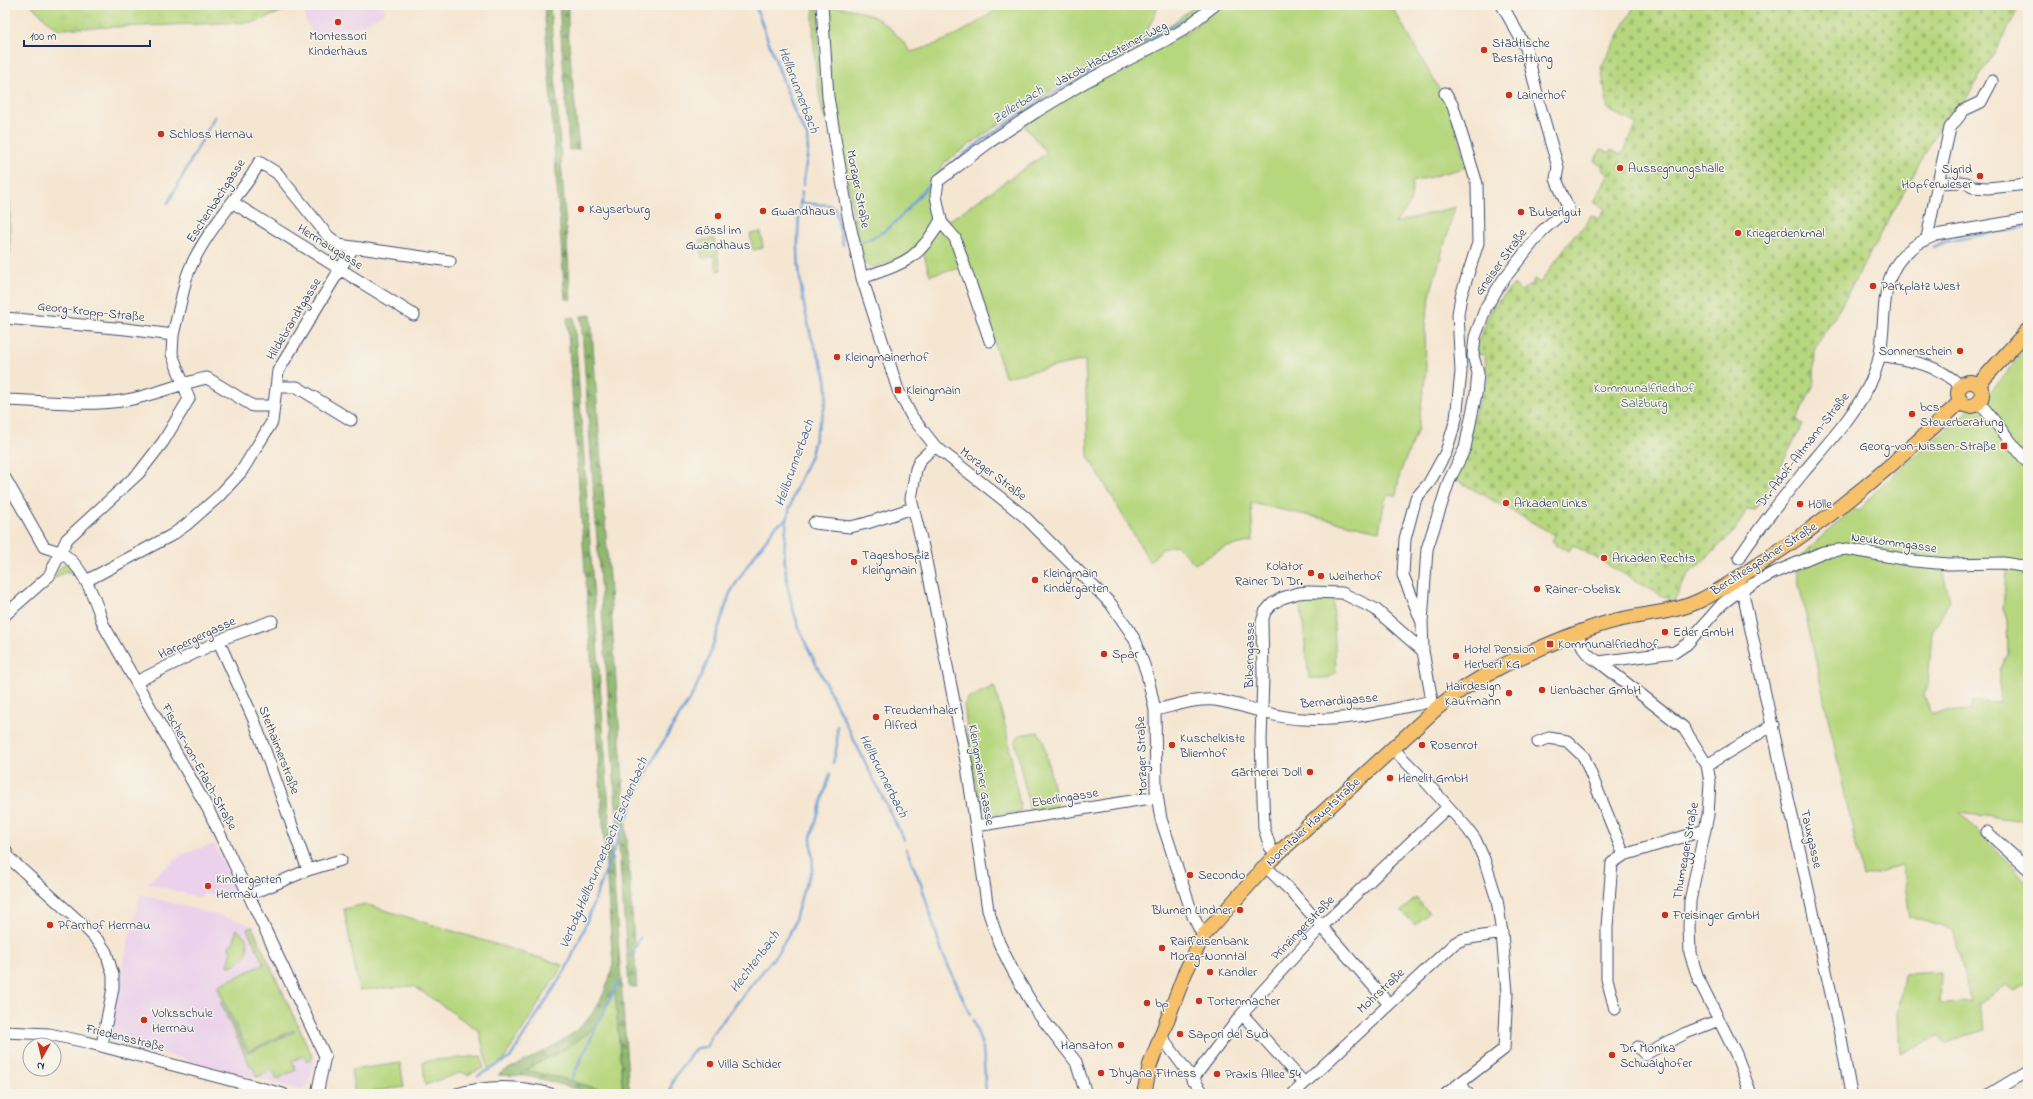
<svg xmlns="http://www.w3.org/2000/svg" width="2033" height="1099" viewBox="0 0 2033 1099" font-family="'Indie Flower',sans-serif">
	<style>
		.built { fill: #ebd1eb }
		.grass { fill: #b7d77f; stroke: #69836e; fill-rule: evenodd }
		.forest { fill: url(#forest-firs); stroke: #567466 }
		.cemetery { fill: url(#cemetery-stones); stroke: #69836e }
		.park { fill: url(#park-tufts); stroke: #69836e }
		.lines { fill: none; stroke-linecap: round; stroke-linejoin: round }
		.stream { stroke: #6b9ed6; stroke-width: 2.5 }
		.minor-casing { stroke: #3c4a6f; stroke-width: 13 }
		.major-casing { stroke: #3c4a6f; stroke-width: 16 }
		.minor { stroke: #fff; stroke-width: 11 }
		.major { stroke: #f6c16b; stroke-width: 14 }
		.poi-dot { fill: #c8321e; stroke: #f7f3e8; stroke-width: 1.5 }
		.labels { text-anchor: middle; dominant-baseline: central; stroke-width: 3; stroke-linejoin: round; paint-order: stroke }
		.poi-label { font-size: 13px; fill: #1b2f5e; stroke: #f7f3e8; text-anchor: start }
		.street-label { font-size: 13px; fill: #1b2f5e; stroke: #f7f3e8 }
		.park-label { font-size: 13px; fill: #425966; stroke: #f7f3e8 }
		.water-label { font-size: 14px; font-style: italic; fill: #375688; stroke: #f7f3e8 }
	</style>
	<defs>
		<pattern id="forest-firs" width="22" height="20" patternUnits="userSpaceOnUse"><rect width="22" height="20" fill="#91b86e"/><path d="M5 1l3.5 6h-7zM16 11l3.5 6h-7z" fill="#76965e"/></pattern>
		<pattern id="cemetery-stones" width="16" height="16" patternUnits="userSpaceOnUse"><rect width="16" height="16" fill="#b7d77f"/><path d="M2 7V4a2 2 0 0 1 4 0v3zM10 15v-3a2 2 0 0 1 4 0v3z" fill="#9db970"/></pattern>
		<pattern id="park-tufts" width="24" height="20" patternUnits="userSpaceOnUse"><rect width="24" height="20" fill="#b7d77f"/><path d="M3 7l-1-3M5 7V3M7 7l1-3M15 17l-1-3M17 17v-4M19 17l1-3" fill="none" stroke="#9db970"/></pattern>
	</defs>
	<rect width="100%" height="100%" fill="#f7f3e8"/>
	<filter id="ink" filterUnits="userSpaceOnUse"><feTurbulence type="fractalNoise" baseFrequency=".025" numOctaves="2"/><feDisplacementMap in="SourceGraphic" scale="8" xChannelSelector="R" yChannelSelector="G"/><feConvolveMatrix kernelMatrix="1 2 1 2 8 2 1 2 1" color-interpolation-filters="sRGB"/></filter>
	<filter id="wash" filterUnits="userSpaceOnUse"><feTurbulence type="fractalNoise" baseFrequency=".012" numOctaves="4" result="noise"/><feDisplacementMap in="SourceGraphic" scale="16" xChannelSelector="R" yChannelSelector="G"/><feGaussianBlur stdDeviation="0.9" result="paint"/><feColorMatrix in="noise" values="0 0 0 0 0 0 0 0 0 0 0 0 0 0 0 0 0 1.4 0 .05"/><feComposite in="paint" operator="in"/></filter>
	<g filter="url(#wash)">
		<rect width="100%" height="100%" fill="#f5e6d2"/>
		<path class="built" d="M 305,5 L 383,5 L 385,12 L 363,25 L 313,34 L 305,19 Z
			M 214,844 L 240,897 L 237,900 L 203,894 L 201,898 L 147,883 L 182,854 Z
			M 140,894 L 253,925 L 315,1060 L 308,1086 L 301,1090 L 113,1040 L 110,1035 L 124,960 Z"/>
		<path class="grass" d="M 1002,5 L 1159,5 L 1142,42 L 1173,23 L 1196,5 L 1210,5 L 1167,34 L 1078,82 L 1075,75 L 993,128 L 945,162 L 932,183 L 933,215 L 950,220 L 1047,153 L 1022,123 L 1189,31 L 1221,5 L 1391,5 L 1449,106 L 1467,167 L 1412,182 C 1413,202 1408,209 1394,223 L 1455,207 L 1431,291 L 1425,324 L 1426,371 L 1418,429 L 1400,473 L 1396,496 L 1388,495 L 1385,500 L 1379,531 L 1251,503 L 1253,541 L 1223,548 L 1195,564 L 1176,545 L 1162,549 L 1150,562 L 1088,456 L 1085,360 L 1005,377 L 969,265 L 930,275 L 921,245 L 910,255 L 873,268 L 864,263 L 854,220 L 831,87 L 826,7 C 867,7 887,20 911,52 C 945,43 974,27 1002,5 Z
			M 814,6 L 818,8 L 819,48 L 827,123 C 817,107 811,26 814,6 Z
			M 5,201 L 10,201 L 10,256 L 5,256 Z
			M 761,232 L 763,248 L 753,250 L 750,234 Z
			M 714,238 L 721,270 L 717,271 L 714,256 L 702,258 L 699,241 Z
			M 2028,344 L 2028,821 L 1960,813 L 2028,883 L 2028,984 L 2014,991 L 2006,985 L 1978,1004 L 1986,1030 L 1964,1036 L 1945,1044 L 1940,1035 L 1900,1054 L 1898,1015 L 1904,974 L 1941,972 L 1940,1003 L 1971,1002 L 1953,930 L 1910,917 L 1902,865 L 1863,877 L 1795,566 C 1811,543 1833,527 1853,509 L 1859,511 C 1867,502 1872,494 1881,486 L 1991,391 L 2006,374 ZM 1939,559 L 2007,560 L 2003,609 L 2007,620 L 2008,654 L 2000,670 L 1999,703 L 1972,702 L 1971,710 L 1931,713 L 1924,695 L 1928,685 L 1932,633 L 1950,600 Z
			M 66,563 L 68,563 L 75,572 L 65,572 L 54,579 L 59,569 Z
			M 1333,596 L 1336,672 L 1329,678 L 1309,678 L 1300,598 Z
			M 994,686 L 1006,729 L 1021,811 C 1010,813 995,818 985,810 C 974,802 967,722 964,705 L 968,698 Z
			M 1038,732 L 1043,740 L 1057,805 L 1053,811 L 1031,815 L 1015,742 L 1019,735 Z
			M 365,904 L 563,965 L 504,1059 L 489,1071 L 479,1031 L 414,986 L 359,990 L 344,909 Z
			M 252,927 L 313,1058 L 308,1061 L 305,1055 L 292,1061 L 296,1070 L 277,1079 L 273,1070 L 257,1077 L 253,1067 L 251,1068 L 220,1002 L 222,1001 L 247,1053 L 294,1032 L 294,1030 L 248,1051 L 217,986 L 264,964 L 247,929 Z
			M 237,929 L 246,938 C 252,951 242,965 228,966 L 232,950 L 229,949 L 230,944 L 233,944 Z
			M 615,989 L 623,1094 L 615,1094 L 565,1079 L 525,1070 C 568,1048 596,1037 615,989 Z
			M 481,1056 L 484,1068 L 467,1075 L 462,1072 L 425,1085 L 423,1061 Z
			M 400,1063 L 404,1087 L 355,1094 L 351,1070 Z"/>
		<path class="forest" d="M 544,5 L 550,5 L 571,300 L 565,299 Z
			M 559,5 L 568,5 L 568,33 L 579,149 L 569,150 Z
			M 591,315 L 637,987 L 629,987 L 581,316 Z
			M 574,317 L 628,1078 L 630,1094 L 623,1094 L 615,990 C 609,1001 606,1013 598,1023 C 579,1045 550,1056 525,1070 L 565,1079 L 615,1094 L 592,1094 L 545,1080 L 524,1076 L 498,1075 C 506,1069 516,1066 525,1061 C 574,1036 600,1021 613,964 L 567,318 Z"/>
		<path class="cemetery" d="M 1635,5 L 2020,5 L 2002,40 L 1956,115 L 1948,112 L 1841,306 L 1815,348 L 1814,384 L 1797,420 L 1803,424 L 1774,479 L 1756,508 L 1754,510 L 1747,509 L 1735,531 L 1688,575 L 1673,602 L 1573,545 L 1569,551 L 1555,545 L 1556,543 L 1552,541 L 1555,535 L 1453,478 L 1477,406 L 1490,375 L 1486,371 L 1485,355 L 1476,354 L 1477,345 L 1493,304 L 1495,305 L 1514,284 L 1521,291 L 1532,284 L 1534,279 L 1540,283 L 1574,235 L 1586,225 L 1591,215 L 1599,219 L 1605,209 L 1594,202 L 1609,174 L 1602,170 L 1603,167 L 1594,161 L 1601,149 L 1610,153 L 1611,150 L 1621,155 L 1637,124 L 1608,110 L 1601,67 Z"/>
		<path class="park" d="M 31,5 L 292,5 L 291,8 L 255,22 L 56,29 Z
			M 1416,898 L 1429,913 L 1415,925 L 1401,911 Z"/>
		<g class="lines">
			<path class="stream" d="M 755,5 L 795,113 L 807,136 L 808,151 L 803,185
				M 938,174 L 983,140 L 1032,107 L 1090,71 L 1185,19 L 1204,5
				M 802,192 C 794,242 798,286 811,336 C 817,356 827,368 827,390 C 826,406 822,417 817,431 C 814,440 813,449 810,458 C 804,471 797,483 793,497 C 777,544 785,599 806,644 L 904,840
				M 168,203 L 215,116
				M 800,203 L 829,205 L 835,208 L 843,245
				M 860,242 C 895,234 911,202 935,178
				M 1933,247 L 1945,242 L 2028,226
				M 833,763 L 837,745 L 837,726
				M 906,849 L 921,884 L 942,952 L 970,1014
				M 631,956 L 640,938
				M 973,1020 L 983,1048 L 986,1094
				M 478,1076 L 510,1058 L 566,969 L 580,939 L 611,857 L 638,791 L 657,752 L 694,692 L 707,663 L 730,593 L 751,560 L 776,526 L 786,520
				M 572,1078 L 618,982
				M 670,1094 C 670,1078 685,1064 693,1051 L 697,1048 L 707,1047 L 712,1034 L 779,951 L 793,927 L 803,891 L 813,868 L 811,837 L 830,774"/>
		</g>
	</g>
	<g filter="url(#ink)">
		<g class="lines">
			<g class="minor-casing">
				<path id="minor" d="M 822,5 L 828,97 L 848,216 L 862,278 L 898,390 L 912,417 L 935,446 L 1025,517 L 1111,604 L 1129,630 L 1136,642 L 1147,674 L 1155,710 L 1156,789 L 1161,819 L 1193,916 L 1203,936
					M 1938,183 L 1950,128 L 1964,110 L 1981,102 L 1992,81
					M 232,202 L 414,315
					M 940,221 L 955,238 L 990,341
					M 1927,238 L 1938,183 L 1959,182 L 1967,183 L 1972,187 L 1988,188 L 2028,184
					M 862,278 C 904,263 918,261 941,220 L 936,196 L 938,181 L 988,143 L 1036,112 L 1085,82 L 1166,40 L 1183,30 L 1215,5
					M 5,318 L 126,329 L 173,335
					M 1880,355 C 1912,361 1937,364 1961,386
					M 276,387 L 297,387 L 351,420
					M 5,400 C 45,401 88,407 127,400 C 155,395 180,383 207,378 L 253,406 L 274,406
					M 1979,402 L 2028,463
					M 935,446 L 920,460 L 916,469 L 911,499 L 924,551 L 967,766 L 988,910 L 999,943 L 1013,971 L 1037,1012 L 1076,1062 L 1086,1094
					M 5,478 L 44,547 C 49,549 56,550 61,553 C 83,564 96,601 103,624 L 208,809 L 325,1056 L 317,1094
					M 814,523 L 850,527 L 867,523 L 913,508
					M 1739,558 C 1759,528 1781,500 1803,473 C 1828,443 1857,413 1873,377 C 1896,322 1863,263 1936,235 L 2028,219
					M 86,581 L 172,535 L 186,525 L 218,497 L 241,472 L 272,422 L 278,371 L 353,248
					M 1742,589 L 1841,1039 L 1851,1094
					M 5,615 L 49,576 L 67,539 L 139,473 L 163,442 L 189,399 L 172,354 L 173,335 L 186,279 C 195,251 216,224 233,201 C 242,188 253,177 259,162 L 277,173 L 328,236 L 339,245 L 450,261
					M 1421,620 L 1403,575 L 1405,539 L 1416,498 L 1429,483 L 1446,452 L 1456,419 L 1461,372 L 1458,314 L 1461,296 L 1478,243 L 1477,184 L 1453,106 L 1445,93
					M 1577,634 C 1584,649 1583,653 1599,662 L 1683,727 L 1707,765 L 1710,782 L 1708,815 L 1690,901 L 1689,927 L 1690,953 L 1698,978 L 1736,1054 L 1751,1094
					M 219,642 L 254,720 L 308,870
					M 1599,662 L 1675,652 L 1687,644 L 1722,604 L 1735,594 L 1771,574 L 1823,552 L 1847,549 L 1914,561 L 1948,564 L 2003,563 L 2028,567
					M 136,682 L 227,637 L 272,621
					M 1437,708 L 1432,701 L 1423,651 L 1422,622 L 1427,549 L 1449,481 L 1465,448 L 1476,394 L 1478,373 L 1473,356 L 1475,337 L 1486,307 L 1503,280 L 1542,231 L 1568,208 L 1556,179 L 1558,167 L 1540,106 L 1526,48 L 1502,5
					M 1155,710 C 1174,706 1196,698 1215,700 C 1244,704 1272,718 1302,719 C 1345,722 1390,710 1432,701
					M 1538,742 L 1549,738 L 1567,741 L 1584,757 L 1624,855 L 1705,830
					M 1392,748 L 1426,782 L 1467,828 L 1475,839 L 1484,859 L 1497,900 L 1502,933 L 1507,993 L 1504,1049 L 1446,1094
					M 1707,765 L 1773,725
					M 976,826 L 1157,797
					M 1987,832 L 2028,869
					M 5,849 L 9,858 L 82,924 L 100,943 L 106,952 L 113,975 L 113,988 L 102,1045
					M 1277,855 L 1270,847 L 1264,828 L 1261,740 L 1263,677 L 1262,622 L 1265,612 L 1272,604 L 1282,598 L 1298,593 L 1309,592 L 1342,593 L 1375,609 L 1423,651
					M 1265,866 L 1292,892 L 1388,1003
					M 249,895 L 308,870 L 341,860
					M 1615,1009 L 1607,979 L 1607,927 L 1612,863 L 1624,855
					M 1242,1014 L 1304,1083
					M 5,1032 L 49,1034 L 86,1042 L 283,1094
					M 1161,1036 L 1204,1094
					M 1638,1047 L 1645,1054 L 1686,1033 L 1719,1020
					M 1192,1080 L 1242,1014 L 1321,927 L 1448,807
					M 1460,1083 L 1468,1094
					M 457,1094 C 488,1085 520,1086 551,1094
					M 1293,1094 L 1455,943 L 1464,939 L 1502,933
					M 1990,1094 L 2028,1071"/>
			</g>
			<g class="major-casing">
				<path id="major" d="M1958 394a12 12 0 1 1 24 0a12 12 0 1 1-24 0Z
					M 1978,385 L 2028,330
					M 1144,1094 L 1150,1065 L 1185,973 L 1203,936 L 1271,860 L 1437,708 C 1476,676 1520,656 1567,637 C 1583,631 1597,625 1614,621 C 1643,613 1673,614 1701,600 C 1720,591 1738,578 1756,566 C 1831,519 1897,462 1961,401"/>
			</g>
			<use href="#minor" class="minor"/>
			<use href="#major" class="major"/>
		</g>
	</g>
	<g class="poi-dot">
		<circle cx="338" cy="22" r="4"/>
		<circle cx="1484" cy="50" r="4"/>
		<circle cx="1509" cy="95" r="4"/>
		<circle cx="161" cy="134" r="4"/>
		<circle cx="1620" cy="168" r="4"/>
		<circle cx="1980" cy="176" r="4"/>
		<circle cx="581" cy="209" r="4"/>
		<circle cx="763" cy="211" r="4"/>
		<circle cx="1521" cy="212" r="4"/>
		<circle cx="718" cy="216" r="4"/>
		<circle cx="1738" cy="233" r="4"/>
		<circle cx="1873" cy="286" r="4"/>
		<circle cx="1960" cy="351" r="4"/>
		<circle cx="837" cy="357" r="4"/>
		<rect x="894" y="386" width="8" height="8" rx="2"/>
		<circle cx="1912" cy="414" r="4"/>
		<rect x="2000" y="442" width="8" height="8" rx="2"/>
		<circle cx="1506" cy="503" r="4"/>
		<circle cx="1800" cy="504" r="4"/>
		<circle cx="1604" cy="558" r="4"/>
		<circle cx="854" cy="562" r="4"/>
		<circle cx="1311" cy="573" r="4"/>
		<circle cx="1321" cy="576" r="4"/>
		<circle cx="1035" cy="580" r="4"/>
		<circle cx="1537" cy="589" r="4"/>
		<circle cx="1665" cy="632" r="4"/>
		<rect x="1546" y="640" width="8" height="8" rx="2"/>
		<circle cx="1104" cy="654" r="4"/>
		<circle cx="1456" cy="656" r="4"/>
		<circle cx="1542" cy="690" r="4"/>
		<circle cx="1509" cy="693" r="4"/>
		<circle cx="876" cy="717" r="4"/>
		<circle cx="1172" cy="745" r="4"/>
		<circle cx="1422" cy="745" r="4"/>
		<circle cx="1310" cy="772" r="4"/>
		<circle cx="1390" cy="778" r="4"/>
		<circle cx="1190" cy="875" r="4"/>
		<circle cx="208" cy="886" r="4"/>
		<circle cx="1240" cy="910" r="4"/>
		<circle cx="1665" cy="915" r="4"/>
		<circle cx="50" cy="925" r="4"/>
		<circle cx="1162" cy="948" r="4"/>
		<circle cx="1210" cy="972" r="4"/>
		<circle cx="1199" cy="1001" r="4"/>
		<circle cx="1147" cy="1003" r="4"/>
		<circle cx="144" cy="1020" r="4"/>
		<circle cx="1180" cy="1034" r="4"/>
		<circle cx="1121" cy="1045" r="4"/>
		<circle cx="1612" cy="1055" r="4"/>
		<circle cx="710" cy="1064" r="4"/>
		<circle cx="1101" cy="1073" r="4"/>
		<circle cx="1217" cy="1074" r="4"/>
	</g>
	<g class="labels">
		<g class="poi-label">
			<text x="338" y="36" text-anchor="middle">Montessori<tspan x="338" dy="15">Kinderhaus</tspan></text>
			<text x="1492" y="43">Städtische<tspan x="1492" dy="15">Bestattung</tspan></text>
			<text x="1517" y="95">Lainerhof</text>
			<text x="169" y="134">Schloss Hernau</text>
			<text x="1628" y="168">Aussegnungshalle</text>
			<text x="1972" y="169" text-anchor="end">Sigrid<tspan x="1972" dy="15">Hopferwieser</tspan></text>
			<text x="589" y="209">Kayserburg</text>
			<text x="771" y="211">Gwandhaus</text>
			<text x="1529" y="212">Buberlgut</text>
			<text x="718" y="230" text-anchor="middle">Gössl im<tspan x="718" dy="15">Gwandhaus</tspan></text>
			<text x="1746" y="233">Kriegerdenkmal</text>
			<text x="1881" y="286">Parkplatz West</text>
			<text x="1952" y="351" text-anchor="end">Sonnenschein</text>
			<text x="845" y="357">Kleingmainerhof</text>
			<text x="906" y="390">Kleingmain</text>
			<text x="1920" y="407">bcs<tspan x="1920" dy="15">Steuerberatung</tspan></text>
			<text x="1996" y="446" text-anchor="end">Georg-von-Nissen-Straße</text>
			<text x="1514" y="503">Arkaden Links</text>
			<text x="1808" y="504">Hölle</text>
			<text x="862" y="555">Tageshospiz<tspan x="862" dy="15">Kleingmain</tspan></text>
			<text x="1612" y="558">Arkaden Rechts</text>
			<text x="1303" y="566" text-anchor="end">Kolator<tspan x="1303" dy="15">Rainer DI Dr.</tspan></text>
			<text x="1043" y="573">Kleingmain<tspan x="1043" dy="15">Kindergarten</tspan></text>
			<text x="1329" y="576">Weiherhof</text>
			<text x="1545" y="589">Rainer-Obelisk</text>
			<text x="1673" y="632">Eder GmbH</text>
			<text x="1558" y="644">Kommunalfriedhof</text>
			<text x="1464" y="649">Hotel Pension<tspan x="1464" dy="15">Herbert KG</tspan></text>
			<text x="1112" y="654">Spar</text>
			<text x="1501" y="686" text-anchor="end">Hairdesign<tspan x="1501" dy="15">Kaufmann</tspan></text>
			<text x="1550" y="690">Lienbacher GmbH</text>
			<text x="884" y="710">Freudenthaler<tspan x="884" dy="15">Alfred</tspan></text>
			<text x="1180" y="738">Kuschelkiste<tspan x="1180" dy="15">Bliemhof</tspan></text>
			<text x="1430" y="745">Rosenrot</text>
			<text x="1302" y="772" text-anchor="end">Gärtnerei Doll</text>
			<text x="1398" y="778">Henelit GmbH</text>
			<text x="1198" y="875">Secondo</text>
			<text x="216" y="879">Kindergarten<tspan x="216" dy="15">Herrnau</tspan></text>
			<text x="1232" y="910" text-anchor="end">Blumen Lindner</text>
			<text x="1673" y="915">Freisinger GmbH</text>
			<text x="58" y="925">Pfarrhof Herrnau</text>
			<text x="1170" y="941">Raiffeisenbank<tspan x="1170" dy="15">Morzg-Nonntal</tspan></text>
			<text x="1218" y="972">Kandler</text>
			<text x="1207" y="1001">Tortenmacher</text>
			<text x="1155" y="1003">bp</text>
			<text x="152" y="1013">Volksschule<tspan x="152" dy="15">Herrnau</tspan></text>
			<text x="1188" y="1034">Sapori del Sud</text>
			<text x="1113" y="1045" text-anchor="end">Hansaton</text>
			<text x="1620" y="1048">Dr. Monika<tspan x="1620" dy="15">Schwaighofer</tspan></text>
			<text x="718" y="1064">Villa Schider</text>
			<text x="1109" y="1073">Dhyana Fitness</text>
			<text x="1225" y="1074">Praxis Allee 54</text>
		</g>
		<g class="street-label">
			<text transform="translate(1111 54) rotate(-28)">Jakob-Hacksteiner-Weg</text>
			<text transform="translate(858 189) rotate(79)">Morzger Straße</text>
			<text transform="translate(216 201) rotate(-57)">Eschenbachgasse</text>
			<text transform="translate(330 247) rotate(32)">Herrnaugasse</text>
			<text transform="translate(1501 262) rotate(-54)">Gneiser Straße</text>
			<text transform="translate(91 312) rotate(6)">Georg-Kropp-Straße</text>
			<text transform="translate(294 319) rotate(-59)">Hildebrandtgasse</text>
			<text transform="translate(1803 450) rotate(-52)">Dr.-Adolf-Altmann-Straße</text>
			<text transform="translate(993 474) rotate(37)">Morzger Straße</text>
			<text transform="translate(1894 543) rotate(8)">Neukommgasse</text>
			<text transform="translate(1764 559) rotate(-33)">Berchtesgadner Straße</text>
			<text transform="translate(197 638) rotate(-25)">Harpergergasse</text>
			<text transform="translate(1250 655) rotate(-89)">Biberngasse</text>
			<text transform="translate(1339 701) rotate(-5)">Bernardigasse</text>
			<text transform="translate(279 750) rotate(69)">Stethaimerstraße</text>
			<text transform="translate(1142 756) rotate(-92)">Morzger Straße</text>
			<text transform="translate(199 767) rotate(61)">Fischer-von-Erlach-Straße</text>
			<text transform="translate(981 775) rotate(80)">Kleingmainer Gasse</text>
			<text transform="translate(1065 798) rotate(-9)">Eberlingasse</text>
			<text transform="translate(1313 822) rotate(-43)">Nonntaler Hauptstraße</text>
			<text transform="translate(1811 839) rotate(77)">Tauxgasse</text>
			<text transform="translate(1686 851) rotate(-80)">Thumegger Straße</text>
			<text transform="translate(1303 928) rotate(-46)">Prinzingerstraße</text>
			<text transform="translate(1381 991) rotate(-43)">Mohrstraße</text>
			<text transform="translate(125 1038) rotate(14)">Friedensstraße</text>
		</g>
		<g class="park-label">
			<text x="1644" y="388">Kommunalfriedhof<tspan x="1644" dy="15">Salzburg</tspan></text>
		</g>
		<g class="water-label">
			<text transform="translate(798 90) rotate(69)">Hellbrunnerbach</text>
			<text transform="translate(1018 105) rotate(-33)">Zellerbach</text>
			<text transform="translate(795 463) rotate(-70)">Hellbrunnerbach</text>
			<text transform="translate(883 776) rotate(63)">Hellbrunnerbach</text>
			<text transform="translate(604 853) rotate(-67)">Verbdg.Hellbrunnerbach Eschenbach</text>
			<text transform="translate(755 962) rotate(-53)">Hechtenbach</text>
		</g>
	</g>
	<rect width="2033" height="1099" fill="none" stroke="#f7f3e8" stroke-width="20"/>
	<g transform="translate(42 1057) rotate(188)"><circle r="19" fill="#f7f3e8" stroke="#9fa5b1"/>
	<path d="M0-3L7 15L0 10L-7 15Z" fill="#c8321e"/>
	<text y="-6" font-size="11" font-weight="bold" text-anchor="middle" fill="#1b2f5e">N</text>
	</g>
	<path d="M24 40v6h126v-6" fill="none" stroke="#1b2f5e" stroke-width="2"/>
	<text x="30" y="40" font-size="12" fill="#1b2f5e" stroke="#f7f3e8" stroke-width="3" paint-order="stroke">100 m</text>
</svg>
